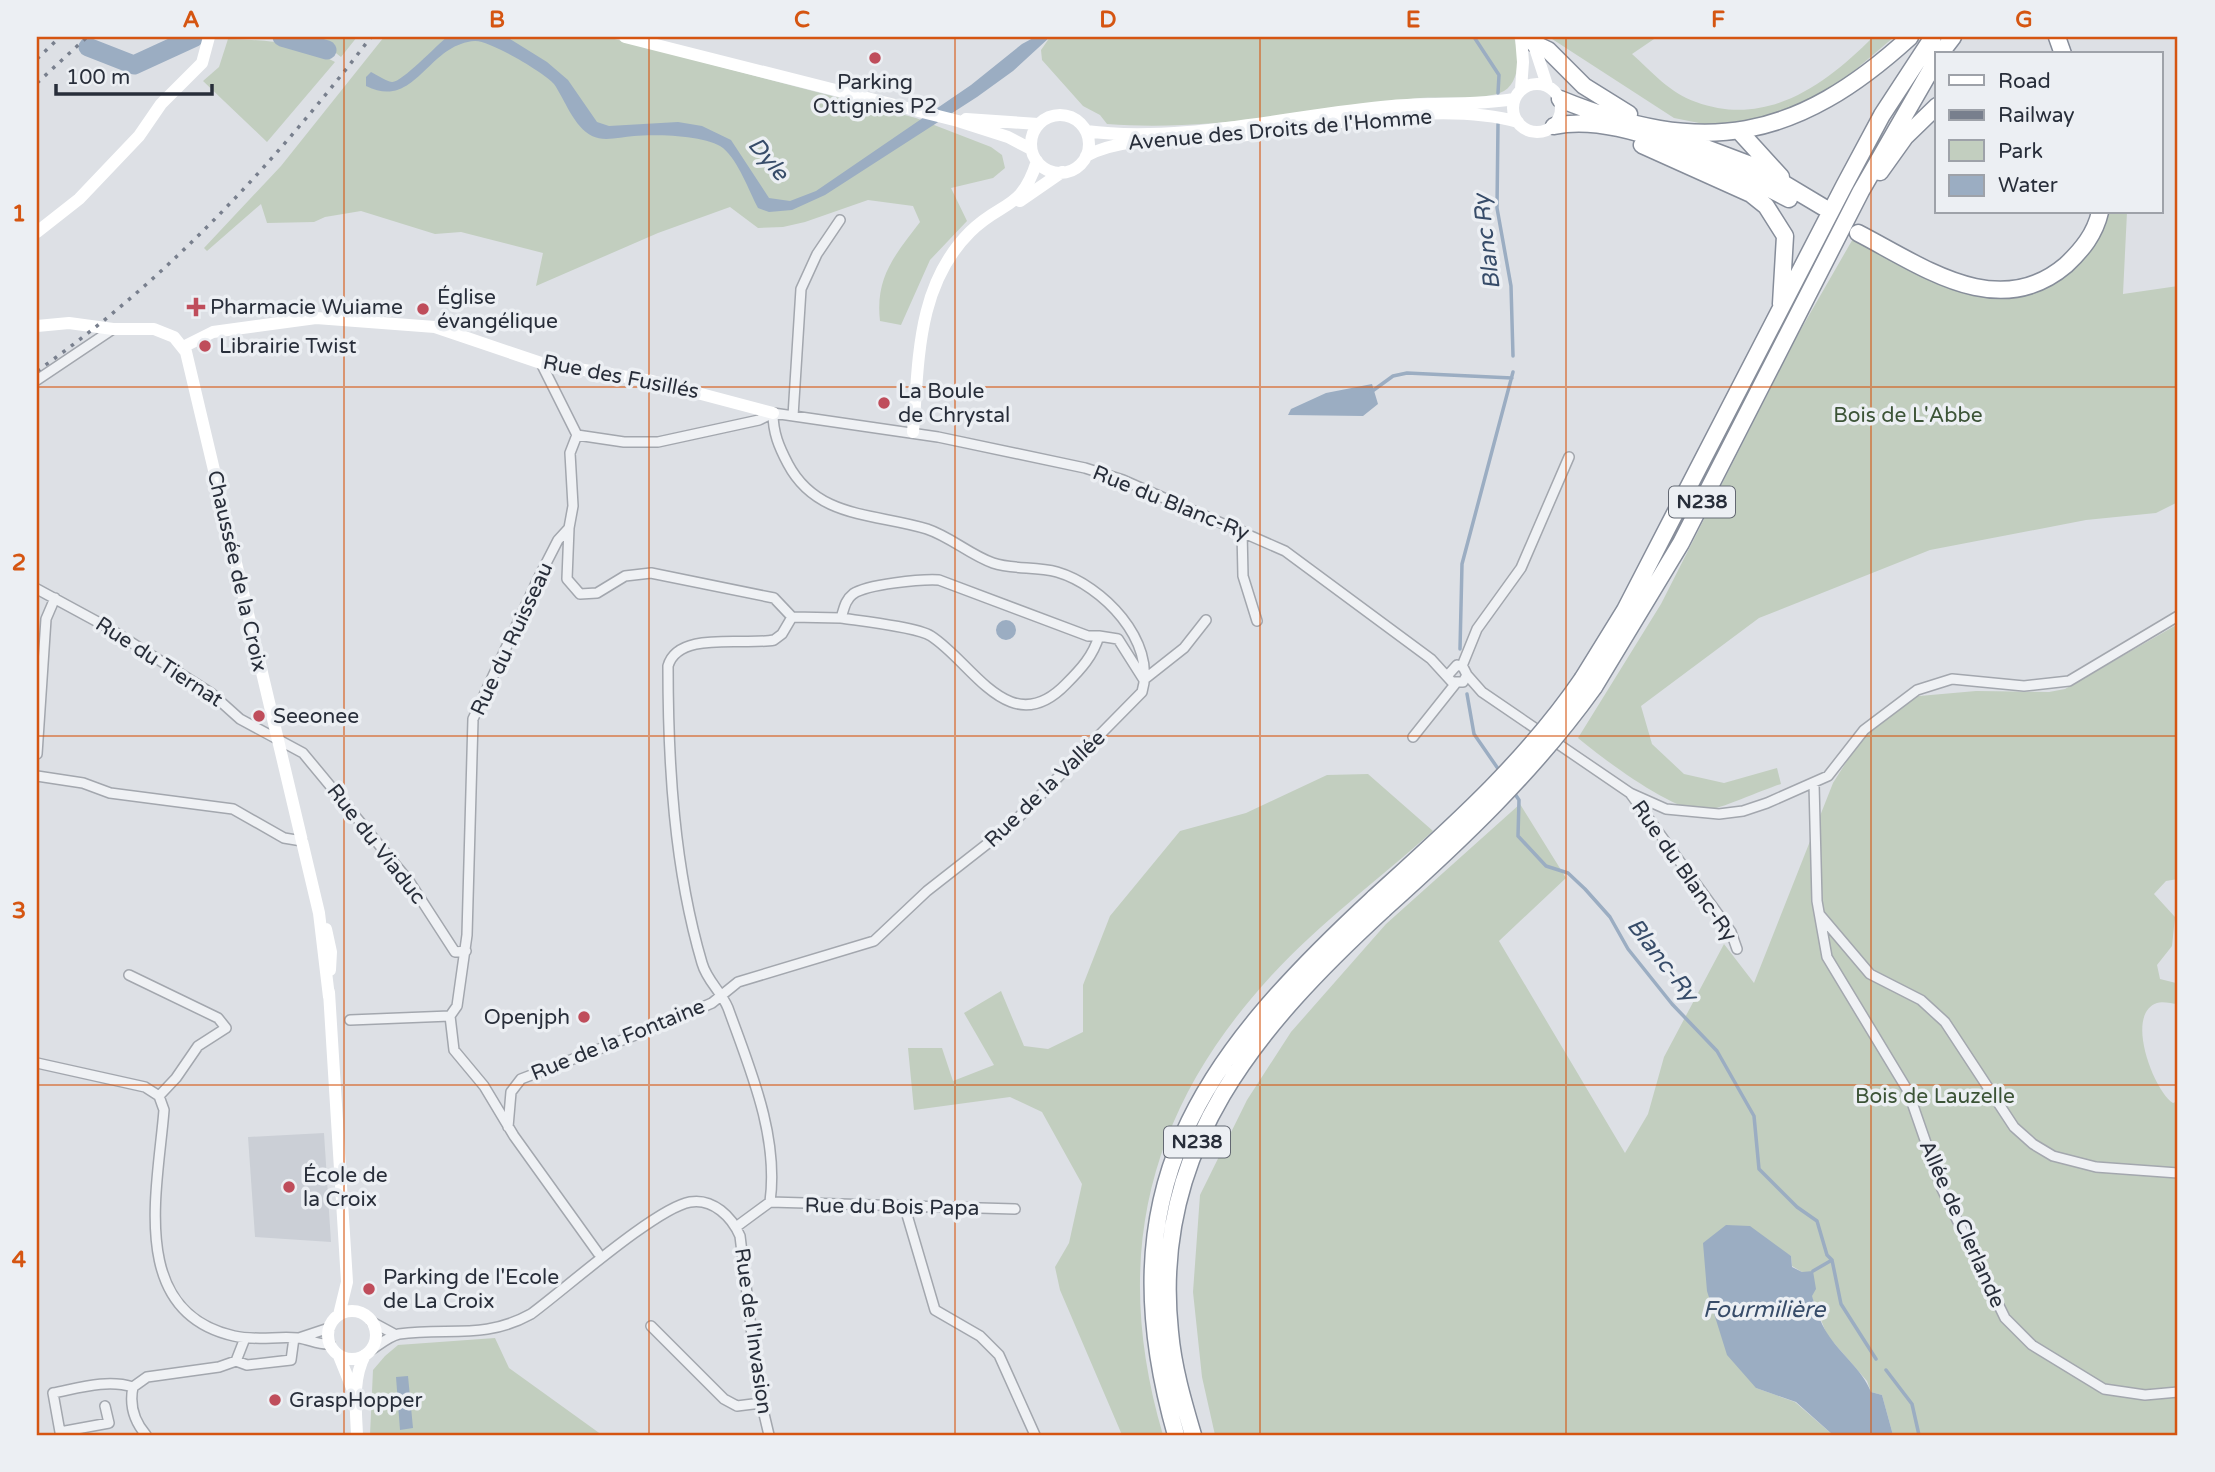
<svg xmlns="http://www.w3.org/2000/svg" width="2215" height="1472" viewBox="0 0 2215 1472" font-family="'Varela Round',sans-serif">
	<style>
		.built { fill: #cbcfd6 }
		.green { fill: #c2cebf }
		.water { fill: #9badc2 }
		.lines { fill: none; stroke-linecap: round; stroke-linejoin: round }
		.stream { stroke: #9badc2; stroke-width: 3.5 }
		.river { stroke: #9badc2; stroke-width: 19 }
		.street-casing { stroke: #a3a7ae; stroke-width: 12 }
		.highway-casing { stroke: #868d9a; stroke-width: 19 }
		.street { stroke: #eff1f4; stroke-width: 9 }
		.secondary { stroke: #fff; stroke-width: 12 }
		.highway { stroke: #fff; stroke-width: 16 }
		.rail { stroke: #787f8d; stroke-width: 3.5; stroke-dasharray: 3.5 7; stroke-linecap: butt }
		.highway-bridge-casing { stroke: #868d9a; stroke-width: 19; stroke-linecap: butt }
		.highway-bridge { stroke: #fff; stroke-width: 16 }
		.grid { fill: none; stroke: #d55511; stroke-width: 2; stroke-opacity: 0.55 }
		.poi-dot { fill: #bf4d5b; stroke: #eceff3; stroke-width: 2.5 }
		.labels { text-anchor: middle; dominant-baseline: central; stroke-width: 7; stroke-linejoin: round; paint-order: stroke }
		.shield { fill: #eceff3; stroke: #636872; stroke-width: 2 }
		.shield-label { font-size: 19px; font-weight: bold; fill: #282e3a }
		.poi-label { font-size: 21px; fill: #282e3a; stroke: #eceff3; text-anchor: start }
		.street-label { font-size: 21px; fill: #282e3a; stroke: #eceff3 }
		.park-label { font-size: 21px; fill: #3c5437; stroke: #eceff3 }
		.water-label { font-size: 23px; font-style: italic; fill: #374c69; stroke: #eceff3 }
		.neatline { fill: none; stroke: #d55511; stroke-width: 2.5 }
		.grid-label { font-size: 23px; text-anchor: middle; font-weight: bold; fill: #d55511 }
	</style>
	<rect width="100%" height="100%" fill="#dde0e5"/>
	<path class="built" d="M 324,1133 L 331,1242 L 255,1237 L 248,1137 Z"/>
	<path class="green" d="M 293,37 L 357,37 L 341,57 L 327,46 Z
		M 384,37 L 607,37 L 916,118 L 991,147 L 1002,155 L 1005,168 L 993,178 L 951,188 L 967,221 L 930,260 L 901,325 L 880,321 C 875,277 895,255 920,222 L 913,206 L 868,200 L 805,222 L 783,227 L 758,228 L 730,207 L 658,233 L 536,286 L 543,253 L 461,232 L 435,234 L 361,211 L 325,217 L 314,222 L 267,223 L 261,204 L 207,251 L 204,248 L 281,166 Z
		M 1050,37 L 1514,37 C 1519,52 1521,81 1504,91 C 1486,101 1442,96 1420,98 C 1316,109 1212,132 1107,124 L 1100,115 L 1083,106 L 1042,60 L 1041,50 Z
		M 1549,37 L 1657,37 L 1632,54 C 1651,71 1671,94 1696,102 C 1767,128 1825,85 1873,37 L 1894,37 L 1835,87 L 1770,119 L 1709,125 L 1674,118 Z
		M 228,39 C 267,40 300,42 335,62 L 267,142 L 203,81 L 219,67 Z
		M 2106,212 L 2127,212 L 2123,294 L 2178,286 L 2178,502 L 2156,513 L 2086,520 L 1930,550 L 1759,618 L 1641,706 L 1652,744 L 1684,774 L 1724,783 L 1777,768 L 1781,784 C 1762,790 1721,809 1704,811 C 1673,812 1602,758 1578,738 L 1661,604 L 1797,336 L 1854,237 L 1956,287 L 2055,279 Z
		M 2178,624 L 2178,879 L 2166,881 L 2154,894 L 2175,917 L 2172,946 L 2157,965 L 2160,979 L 2176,983 L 2178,1004 C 2172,1004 2163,1001 2157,1003 C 2124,1014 2154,1091 2173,1103 L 2178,1101 L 2178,1435 L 1893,1435 L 1882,1395 L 1871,1392 L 1867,1381 L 1827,1335 L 1802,1272 L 1792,1266 L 1791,1256 L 1782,1251 L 1756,1388 L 1795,1402 L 1833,1435 L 1215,1435 L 1202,1377 L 1193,1292 L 1200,1195 L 1247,1100 L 1291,1032 L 1386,924 L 1520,804 L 1566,878 L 1499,941 L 1625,1153 L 1648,1114 L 1664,1057 L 1724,944 L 1754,983 L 1833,783 L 1864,734 L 1908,697 L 1976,691 L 2049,692 L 2065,689 Z
		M 1368,774 L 1433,831 C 1379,879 1320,923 1271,976 C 1147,1111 1111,1259 1163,1435 L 1122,1435 L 1060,1290 L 1055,1267 L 1069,1243 L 1082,1184 L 1042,1112 L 1010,1097 L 914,1110 L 908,1048 L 942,1048 L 953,1081 L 994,1065 L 964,1013 L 1001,991 L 1024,1046 L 1048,1049 L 1083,1032 L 1083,985 L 1110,916 L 1180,831 L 1246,813 L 1327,775 Z
		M 495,1338 L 509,1368 L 602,1435 L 370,1435 L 373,1370 L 385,1356 L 398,1345 Z"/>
	<path class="water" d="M 447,37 L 507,37 L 547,62 L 568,80 L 597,122 L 609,126 L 678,122 L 702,126 L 731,140 L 769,198 L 790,201 L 816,191 L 971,85 L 1022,44 L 1035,37 L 1050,37 L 1013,71 L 977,97 L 825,195 L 792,210 L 769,212 L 758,208 C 748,189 739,162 723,148 C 707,135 654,134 634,136 C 620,137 604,142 592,136 C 574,127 565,100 554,84 C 545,73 489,40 475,41 C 427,44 416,111 366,86 L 366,77 L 371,72 C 377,75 386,81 392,82 C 401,83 437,45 447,37 Z
		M 1372,384 L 1378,404 L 1363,416 L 1288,415 L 1291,409 L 1326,393 Z
		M996 630a10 10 0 1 1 20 0a10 10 0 1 1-20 0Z
		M 1726,1225 L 1750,1226 L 1791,1256 L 1792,1267 L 1802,1272 L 1813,1271 L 1816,1289 L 1812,1296 C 1816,1309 1820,1322 1827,1333 C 1840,1354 1862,1369 1871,1392 L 1882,1395 L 1893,1435 L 1833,1435 L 1796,1402 L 1756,1388 L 1727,1355 L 1707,1291 L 1703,1243 Z
		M 408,1376 L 413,1428 L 400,1430 L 396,1377 Z"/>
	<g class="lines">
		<path class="stream" d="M 1474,37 L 1499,75 L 1498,93
			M 1498,124 L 1497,208 L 1511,286 L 1513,356
			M 1371,392 L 1393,376 L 1407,373 L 1512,378
			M 1460,649 L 1462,564 L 1513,372
			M 1467,694 L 1474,734 L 1501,773
			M 1513,791 L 1519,800 L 1518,836 L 1546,866 L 1568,873 L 1585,889 L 1610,917 L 1628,949 L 1672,1004 L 1717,1051 L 1754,1116 L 1759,1169 L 1797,1207 L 1817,1221 L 1827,1255 L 1832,1260 L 1841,1304 L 1876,1359
			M 1813,1271 L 1832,1260
			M 1886,1370 L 1912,1404 L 1919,1435"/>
		<path class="river" d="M 282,37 L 327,50
			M 88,47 L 134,65 L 195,37"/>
		<g class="street-casing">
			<path id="street" d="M 541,363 L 577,435
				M 37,380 L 113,329
				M 793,416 L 801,289 L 817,254 L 840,220
				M 577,435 L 624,442 L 658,442 L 759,420 L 773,413 L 938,437 L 1085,468 L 1123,480 L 1285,551 L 1431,659 L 1452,682 L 1463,682 L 1467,675 L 1463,667 L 1457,665 L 1448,675
				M 569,528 L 567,579 L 580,594 L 597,593 L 625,576 L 651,573 L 774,598 L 792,617 L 782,634 L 774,640 C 745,646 678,630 668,666 C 668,764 674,868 702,963 C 707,981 721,991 728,1008 C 750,1069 779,1136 770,1202 L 736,1227
				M 1242,531 L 1243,576 L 1257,621
				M 37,589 L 107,627 L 211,693 L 240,719 L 303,753 L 409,881 L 455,952 L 466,951
				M 792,617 L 841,618 C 844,609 845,600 853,594 C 867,584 922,579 939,580 L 1088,636 L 1099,636 C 1093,656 1081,669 1066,684 C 1010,742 973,663 931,636 C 917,627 861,621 841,618
				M 1099,636 L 1118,639 L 1144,680
				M 1462,666 L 1477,629 L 1521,568 L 1569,457
				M 1467,675 L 1482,692 L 1630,793 L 1666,809 L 1719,814 L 1743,811 L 1767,803 L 1828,776 L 1864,730 L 1917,690 L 1952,679 L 2024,686 L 2069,681 L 2178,616
				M 1146,678 L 1184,648 L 1206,620
				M 1413,737 L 1456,683
				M 37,754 L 46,619 L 55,598
				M 37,776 L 83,783 L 110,793 L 233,809 L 284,838 L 302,841
				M 1814,784 L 1817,901 L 1827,957 L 1908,1091 L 1942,1189 L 2005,1318 L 2032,1345 L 2104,1389 L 2145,1395 L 2178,1392
				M 1630,793 L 1731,932 L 1737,949
				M 1820,915 L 1870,974 L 1921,1000 L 1945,1022 L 2014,1127 L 2033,1144 L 2053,1156 L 2096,1167 L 2178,1173
				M 129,975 L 218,1018 L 226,1028 L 198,1046 L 176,1078 L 159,1096
				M 450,1016 L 457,1006 L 467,935 L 473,719 L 538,579 L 558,540 L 569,528 L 573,506 L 570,453 L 577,435
				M 450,1016 L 454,1050 L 484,1086 L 514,1136 L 598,1253
				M 350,1020 L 450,1016
				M 37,1063 L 145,1087 L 159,1096 L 164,1110 C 158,1188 127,1312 234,1336 C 256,1341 277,1336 298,1338 C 309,1339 318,1345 330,1344
				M 508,1127 L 511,1092 L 521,1079 L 659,1026 L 712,1003 L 738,982 L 874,941 L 927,891 L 1010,826 L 1142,692 C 1157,641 1102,585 1057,572 C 1036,566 1014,570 993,563 C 970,555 951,537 927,529 C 875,513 817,519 788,464 C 779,447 773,433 773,413
				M 770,1202 L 1015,1209
				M 905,1208 L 935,1310 L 980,1336 L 999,1355 L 1035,1435
				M 372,1322 L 396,1335
				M 651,1326 L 724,1399 L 737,1406 L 761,1403
				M 299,1338 L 329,1328
				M 371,1350 C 379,1345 389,1336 399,1334 C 448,1327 484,1340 531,1314 C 565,1289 656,1208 690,1202 C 713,1198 732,1217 740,1236 L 759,1393 L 769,1435
				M 236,1361 L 245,1338
				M 105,1406 L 109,1423 L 60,1432 L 53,1393 C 79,1388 107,1379 133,1387
				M 146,1435 C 134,1421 129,1406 133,1387 L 147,1377 L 219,1367 L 236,1361 L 247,1365 L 291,1360 L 294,1338"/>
		</g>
		<g class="highway-casing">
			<path id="highway" d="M 2057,37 L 2063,54
				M 1533,43 L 1548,50 L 1584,86 L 1629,114
				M 1940,54 L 1953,37
				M 1560,99 C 1704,158 1796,141 1910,37
				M 1554,126 C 1624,111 1727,168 1789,199
				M 1740,132 L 1781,177
				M 1674,136 L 1756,167 L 1823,207
				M 1642,145 L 1751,194 L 1766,206 L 1785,236 L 1781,304
				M 1880,172 L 1905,137 L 1937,106
				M 1858,233 C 1922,266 1998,323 2066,265 C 2082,250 2095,234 2100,212
				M 1583,678 L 1625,610 L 1844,186 L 1882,115 L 1933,37
				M 1594,687 L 1681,543 L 1861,191 L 1937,59
				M 1176,1435 C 1106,1189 1199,1060 1374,898
				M 1193,1435 C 1183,1401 1173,1367 1170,1332 C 1150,1148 1258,1025 1384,909"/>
		</g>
		<use href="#street" class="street"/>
		<path class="secondary" d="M 625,37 L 958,121 L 1008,137 L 1031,149
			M 1532,39 L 1547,85
			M1513 108a24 24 0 1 1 48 0a24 24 0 1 1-48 0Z
			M 1521,89 L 1523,62 L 1521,37
			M1031 144a29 29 0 1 1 58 0a29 29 0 1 1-58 0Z
			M 966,119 L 1038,124
			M 1086,131 C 1181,144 1296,114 1392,106 C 1433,102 1473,106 1514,99
			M 1086,156 C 1125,135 1179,142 1222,138 C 1309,130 1433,98 1518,122
			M 1020,201 L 1062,172
			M 37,232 L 79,199 L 139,136 L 161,104 L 202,63 L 209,37
			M 37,326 L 69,323 L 113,329 L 154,329 L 174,337 L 186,352 L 319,913 L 329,997
			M 183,347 L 213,332 L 316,318 L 435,327 L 541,363 L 652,381 L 773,413
			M 913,432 C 919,361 916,286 970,232 C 1002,200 1021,212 1037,161
			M 326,929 L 331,952 L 330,970
			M 329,992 L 347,1282 L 339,1315
			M328 1335a24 24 0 1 1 48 0a24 24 0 1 1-48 0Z
			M 339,1356 L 354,1393
			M 357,1435 C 356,1409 352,1379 365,1355"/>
		<use href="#highway" class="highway"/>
		<path class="rail" d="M 37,59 L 60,37
			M 37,83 L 87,37
			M 37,371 C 168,279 274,164 371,37"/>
		<g class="highway-bridge-casing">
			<path id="highway-bridge" d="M 1374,898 C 1450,829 1525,763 1583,678
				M 1384,909 C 1461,840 1534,771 1594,687"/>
		</g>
		<use href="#highway-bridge" class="highway-bridge"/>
	</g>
	<path class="grid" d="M 344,37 L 344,1435M 649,37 L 649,1435M 955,37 L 955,1435M 1260,37 L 1260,1435M 1566,37 L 1566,1435M 1871,37 L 1871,1435M 37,387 L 2178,387M 37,736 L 2178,736M 37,1085 L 2178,1085"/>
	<g class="poi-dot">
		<circle cx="875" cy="58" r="7"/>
		<path d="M192.5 296.5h7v7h7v7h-7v7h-7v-7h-7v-7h7z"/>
		<circle cx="423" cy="309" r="7"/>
		<circle cx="205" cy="346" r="7"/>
		<circle cx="884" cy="403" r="7"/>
		<circle cx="259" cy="716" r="7"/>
		<circle cx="584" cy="1017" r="7"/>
		<circle cx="289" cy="1187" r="7"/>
		<circle cx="369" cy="1289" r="7"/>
		<circle cx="275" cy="1400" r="7"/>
	</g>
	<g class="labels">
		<g class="shield">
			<rect x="1669" y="486.5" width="66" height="31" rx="5"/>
			<rect x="1164" y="1126.5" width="66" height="31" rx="5"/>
		</g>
		<g class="shield-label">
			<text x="1702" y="502">N238</text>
			<text x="1197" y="1142">N238</text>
		</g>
		<g class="poi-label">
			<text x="875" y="82" text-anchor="middle">Parking<tspan x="875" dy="24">Ottignies P2</tspan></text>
			<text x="437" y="297">Église<tspan x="437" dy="24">évangélique</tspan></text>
			<text x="210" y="307">Pharmacie Wuiame</text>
			<text x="219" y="346">Librairie Twist</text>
			<text x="898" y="391">La Boule<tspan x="898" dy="24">de Chrystal</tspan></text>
			<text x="273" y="716">Seeonee</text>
			<text x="570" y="1017" text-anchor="end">Openjph</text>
			<text x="303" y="1175">École de<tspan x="303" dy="24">la Croix</tspan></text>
			<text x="383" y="1277">Parking de l'Ecole<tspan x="383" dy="24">de La Croix</tspan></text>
			<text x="289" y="1400">GraspHopper</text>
		</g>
		<g class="street-label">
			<text transform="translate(1280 130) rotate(-5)">Avenue des Droits de l'Homme</text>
			<text transform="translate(621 377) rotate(11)">Rue des Fusillés</text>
			<text transform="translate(1171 503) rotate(22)">Rue du Blanc-Ry</text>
			<text transform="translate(237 571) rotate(77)">Chaussée de la Croix</text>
			<text transform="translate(512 639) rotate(-65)">Rue du Ruisseau</text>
			<text transform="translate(159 662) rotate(33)">Rue du Tiernat</text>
			<text transform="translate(1045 789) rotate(-44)">Rue de la Vallée</text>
			<text transform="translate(376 844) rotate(52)">Rue du Viaduc</text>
			<text transform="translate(1684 871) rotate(55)">Rue du Blanc-Ry</text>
			<text transform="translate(618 1040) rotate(-22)">Rue de la Fontaine</text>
			<text transform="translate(892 1207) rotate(1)">Rue du Bois Papa</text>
			<text transform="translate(1962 1224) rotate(66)">Allée de Clerlande</text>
			<text transform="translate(753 1331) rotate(82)">Rue de l'Invasion</text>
		</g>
		<g class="park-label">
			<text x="1908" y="415">Bois de L'Abbe</text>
			<text x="1935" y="1096">Bois de Lauzelle</text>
		</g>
		<g class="water-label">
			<text transform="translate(768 159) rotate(50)">Dyle</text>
			<text transform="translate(1487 242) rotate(-97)">Blanc Ry</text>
			<text transform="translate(1662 960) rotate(52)">Blanc-Ry</text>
			<text x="1764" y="1310">Fourmilière</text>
		</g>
	</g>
	<rect width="2215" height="1472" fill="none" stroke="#eceff3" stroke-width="77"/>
	<rect x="1935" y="52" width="228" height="161" fill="#eceff3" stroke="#9ea2a9" stroke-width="2"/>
	<rect x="1949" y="75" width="35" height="10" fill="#ffffff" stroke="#9ea2a9" stroke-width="2"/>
	<text x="1998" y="88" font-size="21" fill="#282e3a">Road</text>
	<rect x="1949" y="110" width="35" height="10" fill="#787f8d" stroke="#9ea2a9" stroke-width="2"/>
	<text x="1998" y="122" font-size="21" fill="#282e3a">Railway</text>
	<rect x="1949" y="140" width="35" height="21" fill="#c2cebf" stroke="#9ea2a9" stroke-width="2"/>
	<text x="1998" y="158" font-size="21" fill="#282e3a">Park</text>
	<rect x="1949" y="175" width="35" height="21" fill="#9badc2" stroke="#9ea2a9" stroke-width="2"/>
	<text x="1998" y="192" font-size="21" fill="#282e3a">Water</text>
	<path d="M56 84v10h156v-10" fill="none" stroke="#282e3a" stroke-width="3.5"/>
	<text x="66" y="84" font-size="21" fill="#282e3a" stroke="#eceff3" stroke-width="5" paint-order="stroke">100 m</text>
	<rect x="38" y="38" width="2138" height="1396" class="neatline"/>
	<g class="grid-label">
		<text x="191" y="27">A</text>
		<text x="497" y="27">B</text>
		<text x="802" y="27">C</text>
		<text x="1108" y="27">D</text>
		<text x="1413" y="27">E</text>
		<text x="1718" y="27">F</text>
		<text x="2024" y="27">G</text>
		<text x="19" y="221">1</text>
		<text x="19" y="570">2</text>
		<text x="19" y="918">3</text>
		<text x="19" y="1267">4</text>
	</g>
</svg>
